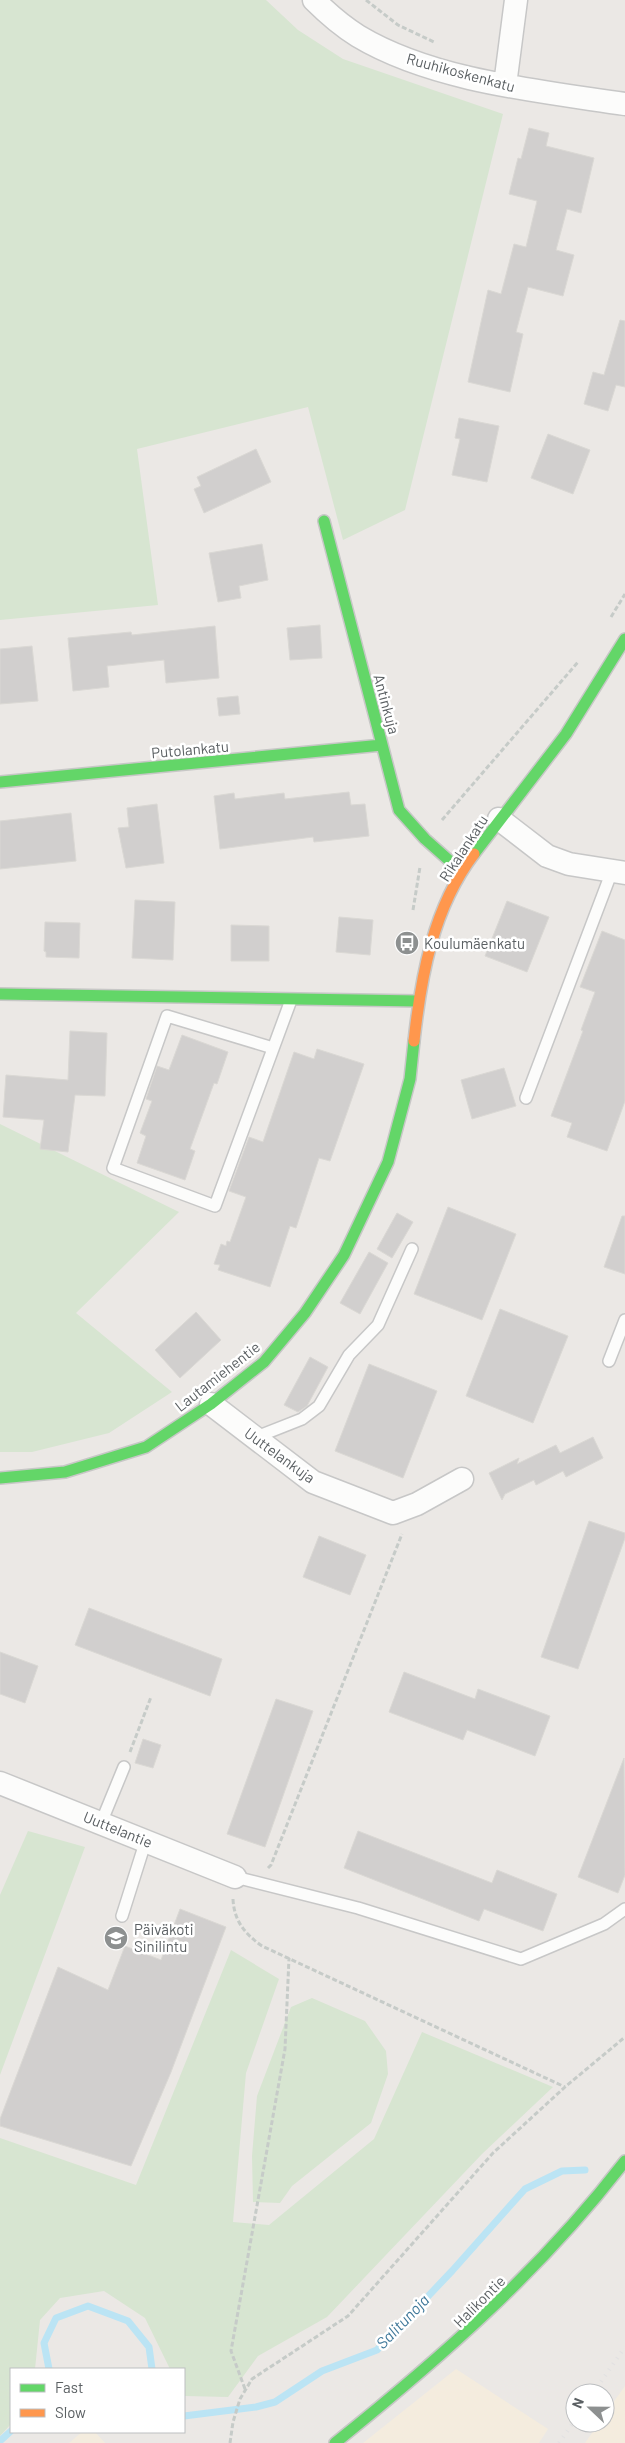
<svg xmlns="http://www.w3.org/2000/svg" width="625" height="2443" viewBox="0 0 625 2443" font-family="Barlow,sans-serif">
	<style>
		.commercial { fill: #f4ecde }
		.green { fill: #d7e5d1 }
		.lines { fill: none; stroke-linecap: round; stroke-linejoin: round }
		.stream { stroke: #bbe4f4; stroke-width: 7 }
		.building { fill: #d1cfce; stroke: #dad8d4 }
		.lane-casing { stroke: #c7c7c7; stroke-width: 14 }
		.street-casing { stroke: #c7c7c7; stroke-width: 25 }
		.fast-casing { stroke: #c7c7c6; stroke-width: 14 }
		.slow-casing { stroke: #c7c7c6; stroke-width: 14 }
		.path { stroke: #c6cbc8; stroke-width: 3; stroke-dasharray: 5 2.5; stroke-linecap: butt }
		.lane { stroke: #fcfcfb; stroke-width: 11 }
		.street { stroke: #fcfcfb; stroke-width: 22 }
		.fast { stroke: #63d668; stroke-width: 11 }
		.slow { stroke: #ff974d; stroke-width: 11 }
		.rail { stroke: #e2e1e2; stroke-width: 4; stroke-dasharray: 1 6; stroke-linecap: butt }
		.labels { text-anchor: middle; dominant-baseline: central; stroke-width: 5; stroke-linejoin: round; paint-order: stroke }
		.street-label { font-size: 15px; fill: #5b6063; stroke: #fff }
		.poi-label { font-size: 15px; fill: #5b6063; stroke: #fff; text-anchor: start }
		.water-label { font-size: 16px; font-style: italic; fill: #3f789a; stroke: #fff }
	</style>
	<rect width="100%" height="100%" fill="#ebe8e5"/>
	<path class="commercial" d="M 456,2369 L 548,2429 L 539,2443 L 363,2443 Z
		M 625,2386 L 625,2443 L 585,2443 L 599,2423 L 605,2423 L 605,2414 Z
		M 82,2432 L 95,2432 L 105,2443 L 69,2443 Z"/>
	<path class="green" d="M 0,0 L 266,0 L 298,30 L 343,59 L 503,114 L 405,510 L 343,540 L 308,407 L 137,449 L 158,605 L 0,620 Z
		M 0,1124 L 179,1212 L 76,1313 L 172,1392 L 109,1433 L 32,1452 L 0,1452 Z
		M 28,1831 L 85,1847 L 0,2075 L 0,1895 Z
		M 231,1950 L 279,1979 L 246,2073 L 233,2222 L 269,2225 L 374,2139 L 422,2032 L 553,2087 L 482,2154 L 327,2317 L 258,2356 L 228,2397 L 184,2396 L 184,2369 L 170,2369 L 145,2318 L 104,2291 L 60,2298 L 40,2320 L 35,2369 L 11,2369 L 11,2424 L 0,2436 L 0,2138 L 136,2185 Z
		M 312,1998 L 365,2021 L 386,2051 L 388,2074 L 371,2123 L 292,2186 L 280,2203 L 253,2202 L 252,2156 L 257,2096 L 291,2007 Z"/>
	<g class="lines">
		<path class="stream" d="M 49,2369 L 44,2343 L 56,2318 L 88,2306 L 128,2321 L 149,2347 L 152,2369
			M 184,2416 L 256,2407 L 275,2402 L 322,2371 L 377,2350 L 452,2271 L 525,2189 L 562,2171 L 585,2170
			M 0,2441 L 11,2431"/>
	</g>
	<path class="building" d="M 529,128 L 549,133 L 546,146 L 594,158 L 581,213 L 567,209 L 556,250 L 574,255 L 563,296 L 528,287 L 516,332 L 523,334 L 510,392 L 468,382 L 488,290 L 501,294 L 514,244 L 526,247 L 537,201 L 509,194 L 518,158 L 521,159 Z
		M 620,320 L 625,321 L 625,387 L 616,385 L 608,411 L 584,404 L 593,372 L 604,375 Z
		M 459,418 L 499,426 L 487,482 L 452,475 L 460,439 L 455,438 Z
		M 548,434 L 590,450 L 573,494 L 531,478 Z
		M 256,449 L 271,482 L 204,513 L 194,489 L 201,486 L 197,477 Z
		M 262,544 L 268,580 L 239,586 L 241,598 L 218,602 L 209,553 Z
		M 320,625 L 322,658 L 290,660 L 287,628 Z
		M 215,626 L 219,678 L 166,683 L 164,660 L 107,666 L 109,687 L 73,691 L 68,638 L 131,632 L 132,635 Z
		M 32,646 L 38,701 L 0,704 L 0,649 Z
		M 238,696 L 240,714 L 219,716 L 217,698 Z
		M 349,792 L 351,805 L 365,804 L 369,836 L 314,842 L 313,837 L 220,849 L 214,796 L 234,793 L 235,799 L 284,793 L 285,799 Z
		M 157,804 L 164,863 L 126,868 L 118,828 L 129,827 L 127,808 Z
		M 71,813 L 76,861 L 0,869 L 0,821 Z
		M 135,900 L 175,902 L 173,960 L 132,958 Z
		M 507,901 L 549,917 L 527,972 L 485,956 Z
		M 339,917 L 373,920 L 370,955 L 336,952 Z
		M 45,922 L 80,923 L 79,958 L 46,957 L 46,952 L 44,951 Z
		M 231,925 L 269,926 L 269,961 L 231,961 Z
		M 602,931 L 625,940 L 625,1101 L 607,1151 L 567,1137 L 572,1123 L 551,1116 L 583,1031 L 581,1030 L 595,992 L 580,987 Z
		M 70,1031 L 107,1033 L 105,1096 L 75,1095 L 68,1152 L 40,1149 L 44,1120 L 3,1117 L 6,1075 L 68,1080 Z
		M 182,1035 L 228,1052 L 217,1084 L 214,1083 L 190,1149 L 195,1151 L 185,1180 L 137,1163 L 146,1136 L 140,1133 L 152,1101 L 146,1099 L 157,1066 L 169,1070 Z
		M 317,1049 L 364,1064 L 330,1161 L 319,1158 L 296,1228 L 290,1226 L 270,1287 L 218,1270 L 220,1265 L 214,1264 L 221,1244 L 226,1246 L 227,1241 L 230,1242 L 246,1197 L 229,1191 L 249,1137 L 263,1142 L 294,1052 L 314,1059 Z
		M 504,1068 L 516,1106 L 472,1119 L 461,1080 Z
		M 448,1207 L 516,1234 L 482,1320 L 414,1294 Z
		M 397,1213 L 413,1222 L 392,1258 L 377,1249 Z
		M 622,1216 L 625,1216 L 625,1274 L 604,1267 Z
		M 369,1252 L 388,1263 L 360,1314 L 340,1303 Z
		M 500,1309 L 568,1336 L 533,1423 L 466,1396 Z
		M 196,1312 L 221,1340 L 180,1378 L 155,1350 Z
		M 310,1357 L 328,1367 L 307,1406 L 298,1412 L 284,1405 Z
		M 369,1364 L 437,1391 L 403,1478 L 335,1451 Z
		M 593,1437 L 603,1458 L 566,1477 L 563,1471 L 536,1485 L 534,1480 L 505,1494 L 502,1500 L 489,1473 L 519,1458 L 517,1464 L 556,1445 L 560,1453 Z
		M 589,1521 L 625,1533 L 625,1538 L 578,1669 L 541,1657 Z
		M 319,1536 L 366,1555 L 350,1595 L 303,1577 Z
		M 89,1608 L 222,1659 L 210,1696 L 75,1645 Z
		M 0,1652 L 38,1666 L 25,1703 L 0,1694 Z
		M 404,1672 L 475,1699 L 478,1689 L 550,1716 L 535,1756 L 467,1730 L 463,1740 L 389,1712 Z
		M 276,1699 L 313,1711 L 265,1847 L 227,1834 Z
		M 143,1739 L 161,1745 L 153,1768 L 135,1763 Z
		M 624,1758 L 625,1875 L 618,1893 L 578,1877 Z
		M 358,1831 L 492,1883 L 497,1870 L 557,1894 L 543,1931 L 484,1909 L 479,1921 L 344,1868 Z
		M 180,1909 L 226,1927 L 171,2072 L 131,2166 L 0,2126 L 0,2119 L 58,1967 L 108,1990 L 125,1946 L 161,1960 Z"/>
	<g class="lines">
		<g class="lane-casing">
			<path id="lane" d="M 273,1048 L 167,1016 L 113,1168 L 215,1206 L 291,1000
				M 526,1098 L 612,871
				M 609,1361 L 625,1320
				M 254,1438 L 302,1419 L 319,1406 L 349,1355 L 378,1325 L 412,1249
				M 101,1823 L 124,1767
				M 235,1877 L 358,1908 L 521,1959 L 604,1924 L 625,1909
				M 122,1916 L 146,1840"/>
		</g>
		<g class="street-casing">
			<path id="street" d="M 314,0 C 327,13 342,26 358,36 C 433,81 539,91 625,104
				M 505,85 L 516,0
				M 499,819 L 547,856 L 569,864 L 625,873
				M 211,1404 L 313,1482 L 393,1513 L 417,1504 L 462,1479
				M 0,1783 L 235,1877"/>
		</g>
		<g class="fast-casing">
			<path id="fast" d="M 324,521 L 399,810 L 425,839 L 461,871
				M 0,782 L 382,745
				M 474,854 L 566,734 L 625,639
				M 0,994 L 418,1001
				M 0,1478 L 65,1472 L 146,1447 L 211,1404 L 264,1362 L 305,1313 L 344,1255 L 388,1162 L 410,1079 L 414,1041
				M 335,2443 C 442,2357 541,2270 625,2161"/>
		</g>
		<g class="slow-casing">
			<path id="slow" d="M 414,1041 C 421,976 433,908 474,854"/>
		</g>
		<path class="path" d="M 366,0 L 398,25 L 434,42
			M 611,617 L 625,594
			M 442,820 L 578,662
			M 413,910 L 420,867
			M 130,1752 L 151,1697
			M 268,1868 L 271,1865 L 402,1534
			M 233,1899 C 234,1921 245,1934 262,1946 L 565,2087
			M 245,2389 L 231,2351 L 285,2049 L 289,1958
			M 230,2443 L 233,2422 L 240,2399 L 252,2379 L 348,2316 L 493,2153 L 565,2087 L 625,2037"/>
		<use href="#lane" class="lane"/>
		<use href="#street" class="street"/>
		<use href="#fast" class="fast"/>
		<use href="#slow" class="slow"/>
		<path class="rail" d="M 593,2393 L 625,2347
			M 559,2443 L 575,2420"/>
	</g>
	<defs>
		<g id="bus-disc" transform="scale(1.25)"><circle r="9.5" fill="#8d9090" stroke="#fff"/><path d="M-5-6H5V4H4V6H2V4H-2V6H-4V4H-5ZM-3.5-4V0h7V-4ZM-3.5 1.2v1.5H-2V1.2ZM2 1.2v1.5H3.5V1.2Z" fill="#fff"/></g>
		<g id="school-disc" transform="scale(1.25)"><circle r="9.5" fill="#8d9090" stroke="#fff"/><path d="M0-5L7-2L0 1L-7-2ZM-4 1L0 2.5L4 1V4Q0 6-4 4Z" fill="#fff"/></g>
	</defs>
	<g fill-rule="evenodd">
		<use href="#bus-disc" x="407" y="943"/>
		<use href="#school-disc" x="116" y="1938"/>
	</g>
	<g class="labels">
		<g class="street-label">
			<text transform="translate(461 72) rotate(15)">Ruuhikoskenkatu</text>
			<text transform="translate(387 704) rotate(75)">Antinkuja</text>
			<text transform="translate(190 749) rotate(-5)">Putolankatu</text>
			<text transform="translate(463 848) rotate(-57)">Rikalankatu</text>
			<text transform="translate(217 1376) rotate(-38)">Lautamiehentie</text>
			<text transform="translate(280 1455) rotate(36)">Uuttelankuja</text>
			<text transform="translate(118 1829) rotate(22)">Uuttelantie</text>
			<text transform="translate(479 2301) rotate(-45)">Halikontie</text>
		</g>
		<g class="poi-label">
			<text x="424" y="943">Koulumäenkatu</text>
			<text x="134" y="1929">Päiväkoti<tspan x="134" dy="17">Sinilintu</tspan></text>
		</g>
		<g class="water-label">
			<text transform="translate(402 2321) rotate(-46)">Salitunoja</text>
		</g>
	</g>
	<rect x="10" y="2368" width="175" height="65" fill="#ffffff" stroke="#bdbfc1"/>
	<rect x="20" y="2384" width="25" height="8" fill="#63d668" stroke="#bdbfc1"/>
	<text x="55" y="2393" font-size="15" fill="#5b6063">Fast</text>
	<rect x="20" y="2409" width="25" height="8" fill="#ff974d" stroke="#bdbfc1"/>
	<text x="55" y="2418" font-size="15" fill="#5b6063">Slow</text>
	<g transform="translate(590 2408) rotate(292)"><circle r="24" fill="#ffffff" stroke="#bdbfc1"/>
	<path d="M0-4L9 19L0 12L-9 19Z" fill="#8d9090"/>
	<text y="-8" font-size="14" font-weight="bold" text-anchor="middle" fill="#5b6063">N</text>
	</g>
</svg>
